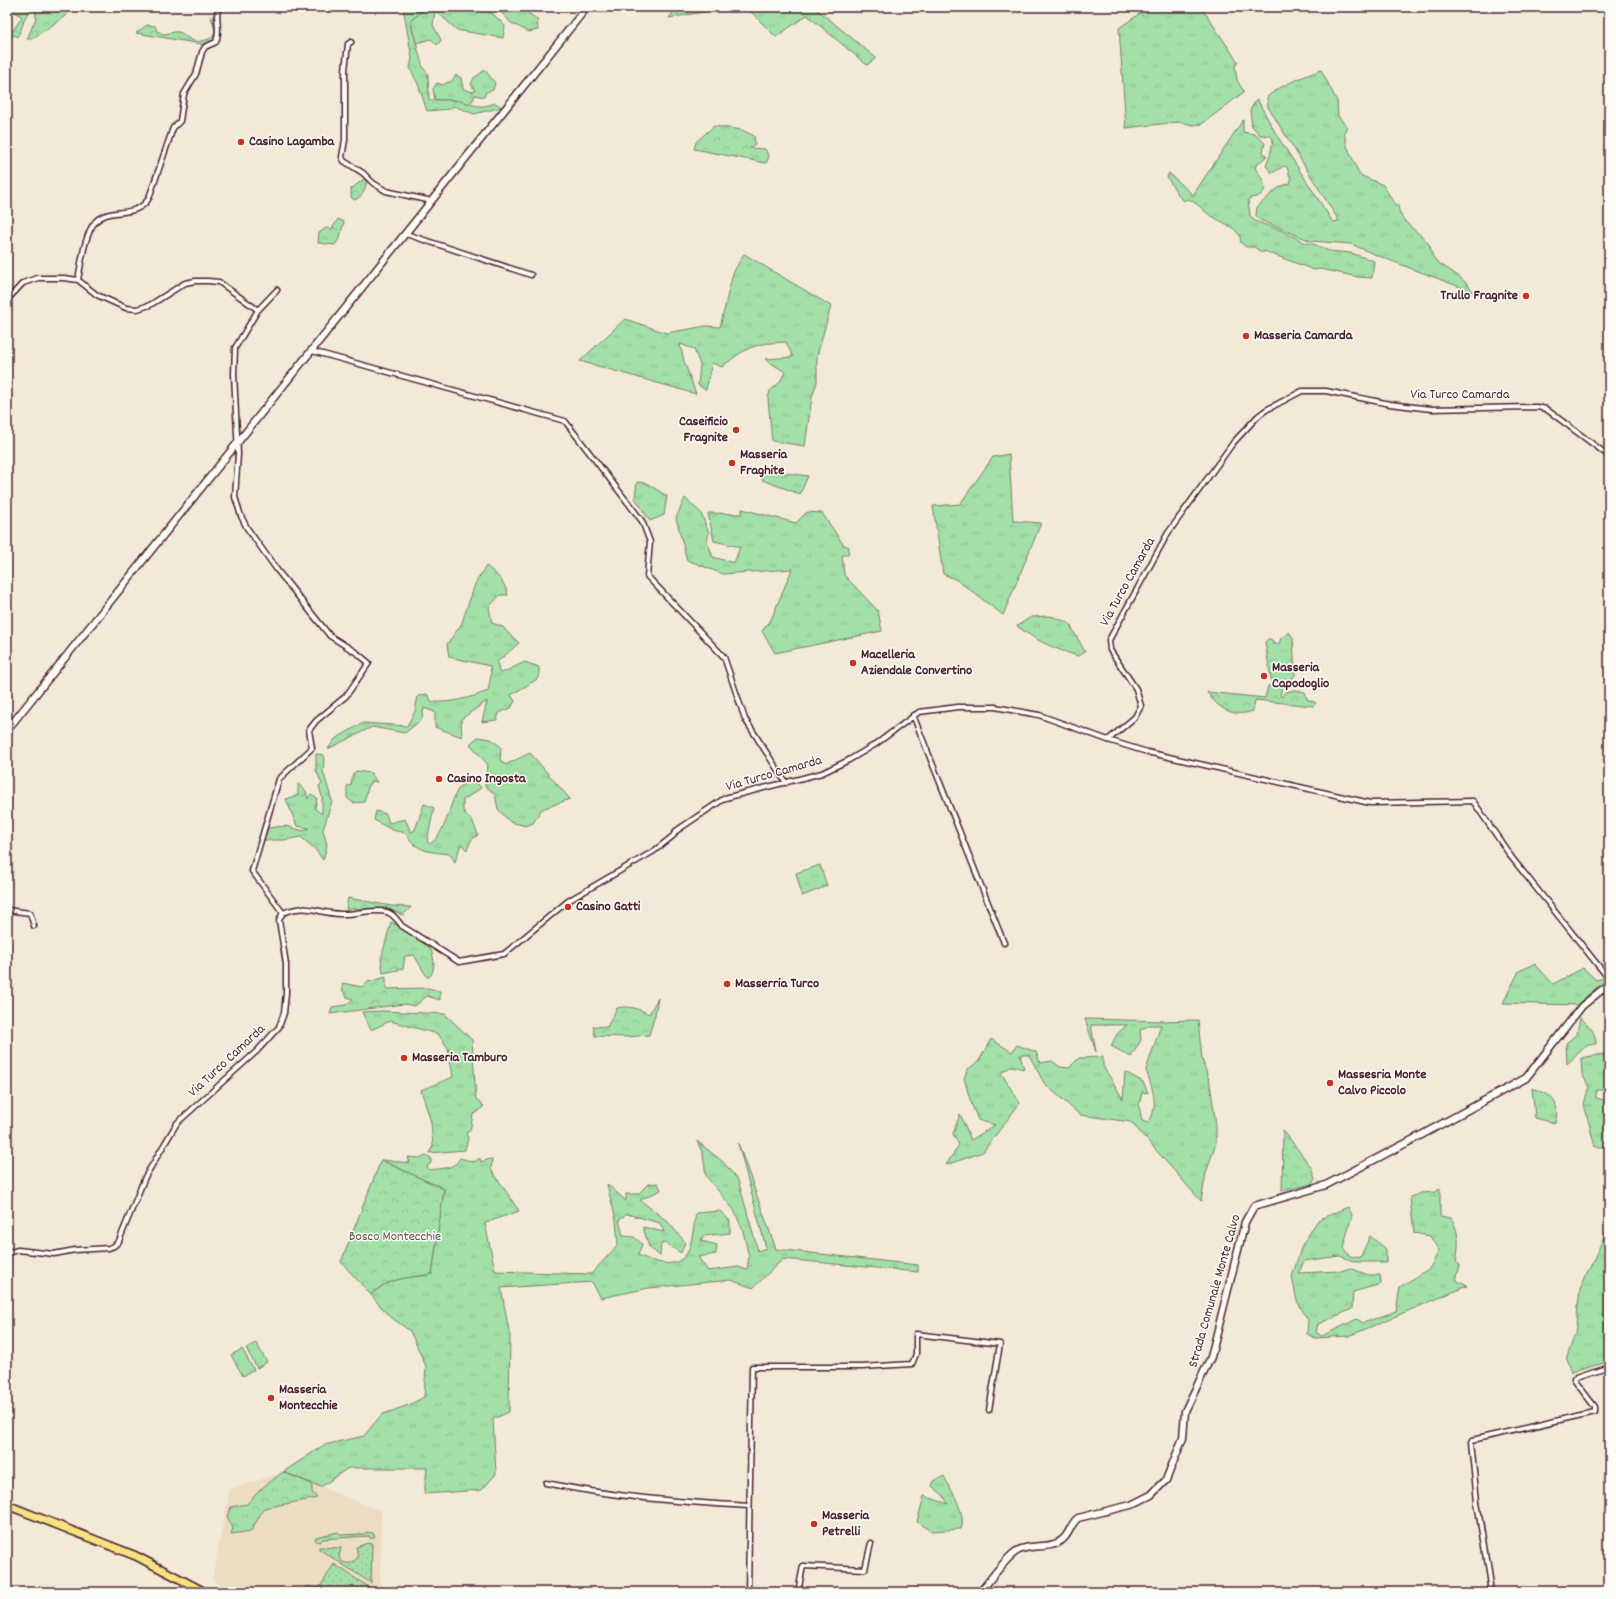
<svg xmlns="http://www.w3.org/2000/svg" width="1616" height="1599" viewBox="0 0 1616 1599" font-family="Dekko,sans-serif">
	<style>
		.built { fill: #ecdcc2 }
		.grass { fill: url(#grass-tufts); stroke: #768069 }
		.forest { fill: url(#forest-crowns); stroke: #768069 }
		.garden { fill: url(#garden-dots); stroke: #768069 }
		.pitch { fill: #a2e0a7; stroke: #768069 }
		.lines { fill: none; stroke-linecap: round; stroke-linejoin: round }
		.street-casing { stroke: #4a1f2b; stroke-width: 7 }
		.secondary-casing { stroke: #4a1f2b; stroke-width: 9 }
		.primary-casing { stroke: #4a1f2b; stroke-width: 10 }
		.street { stroke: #fdfcf7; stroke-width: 4 }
		.secondary { stroke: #fdfcf7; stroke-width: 6 }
		.primary { stroke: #f5e382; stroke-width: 7 }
		.poi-dot { fill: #c8321e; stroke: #fdfcf7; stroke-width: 1.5 }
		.labels { text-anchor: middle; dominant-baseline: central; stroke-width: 3; stroke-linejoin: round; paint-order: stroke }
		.poi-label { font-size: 14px; font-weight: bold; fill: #4a1f2b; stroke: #fdfcf7; text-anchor: start }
		.street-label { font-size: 14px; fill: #4a1f2b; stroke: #fdfcf7 }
		.park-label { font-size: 14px; fill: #645950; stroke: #fdfcf7 }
	</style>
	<defs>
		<pattern id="grass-tufts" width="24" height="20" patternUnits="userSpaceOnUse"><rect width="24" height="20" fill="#a2e0a7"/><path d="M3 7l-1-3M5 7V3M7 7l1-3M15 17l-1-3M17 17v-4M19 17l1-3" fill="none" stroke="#8dc090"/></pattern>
		<pattern id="forest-crowns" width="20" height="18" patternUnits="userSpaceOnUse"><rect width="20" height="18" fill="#a2e0a7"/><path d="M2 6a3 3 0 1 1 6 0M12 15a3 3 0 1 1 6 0" fill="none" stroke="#8dc090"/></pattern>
		<pattern id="garden-dots" width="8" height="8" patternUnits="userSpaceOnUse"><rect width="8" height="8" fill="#a2e0a7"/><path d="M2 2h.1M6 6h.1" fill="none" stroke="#8dc090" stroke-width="1.8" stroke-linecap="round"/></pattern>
	</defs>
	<rect width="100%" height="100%" fill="#f3e9d8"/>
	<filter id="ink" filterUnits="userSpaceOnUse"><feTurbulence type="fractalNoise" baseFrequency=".025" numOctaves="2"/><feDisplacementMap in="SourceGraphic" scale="8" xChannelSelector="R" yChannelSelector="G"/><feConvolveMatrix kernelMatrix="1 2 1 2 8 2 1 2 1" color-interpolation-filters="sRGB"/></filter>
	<g filter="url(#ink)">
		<path class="built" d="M 283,1472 L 381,1511 L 380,1592 L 252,1592 L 244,1590 L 231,1592 L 212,1580 L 230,1489 Z"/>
		<path class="grass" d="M 427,7 L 473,7 L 493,14 L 505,26 L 503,38 L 457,30 L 435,10 L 433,25 L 441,40 L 437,45 L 431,39 L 416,43 L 410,21 Z
			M 490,7 L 519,7 L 537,19 L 538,30 L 529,32 L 511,23 L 502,13 Z
			M 681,7 L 814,7 L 876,58 L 867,65 L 807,15 L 776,37 L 746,7 L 720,9 L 669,18 L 675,10 Z
			M 1149,7 L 1201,7 L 1238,62 L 1235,66 L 1237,80 L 1244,92 L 1202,124 L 1194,125 L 1178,122 L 1126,128 L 1119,28 Z
			M 485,70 L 495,83 L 493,90 L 486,92 L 484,97 L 475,95 L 473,100 L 468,104 L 453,100 L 435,100 L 433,89 L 437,83 L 443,85 L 448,82 L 451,82 L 456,75 L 461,78 L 463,89 L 473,92 L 475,90 L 471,84 L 474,78 Z
			M 1321,70 L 1337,101 L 1338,116 L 1347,127 L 1344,133 L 1347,146 L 1358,171 L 1362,176 L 1383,185 L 1394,203 L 1398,205 C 1400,224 1418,230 1428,243 C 1432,247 1431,256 1435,260 C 1447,270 1465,277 1473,292 L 1376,255 L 1351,244 L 1311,241 L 1260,220 L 1256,216 L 1257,207 C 1268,198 1275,187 1290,183 L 1291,180 L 1287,167 L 1284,166 L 1272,173 L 1266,166 L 1270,156 L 1273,140 L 1271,136 L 1260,135 L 1252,126 L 1250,110 L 1257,99 L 1276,134 L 1333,222 L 1339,221 L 1268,107 L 1267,97 C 1282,84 1303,77 1321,70 Z
			M 1243,120 L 1243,132 L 1254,134 L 1265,143 L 1263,152 L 1267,156 L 1257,164 L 1255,168 C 1264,180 1273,196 1250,198 L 1248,200 L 1250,216 L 1255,221 L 1285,232 L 1304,242 L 1313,244 L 1329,251 L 1351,253 L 1374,261 L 1372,278 L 1358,277 L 1320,269 L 1314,270 L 1264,251 L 1263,253 L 1254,247 L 1246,247 L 1241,243 C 1240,239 1241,236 1237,232 C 1229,224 1219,221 1210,215 C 1202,210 1196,201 1187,199 L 1184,201 L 1179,196 L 1167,177 L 1169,173 L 1193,195 Z
			M 744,254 L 831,306 L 817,356 L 817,382 L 812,397 L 805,446 L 772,441 L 768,399 L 770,391 L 780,382 L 785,372 L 765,359 L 793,357 L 786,342 C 755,343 746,347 722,367 L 712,363 L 706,390 L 698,385 L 700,365 L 694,349 L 680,344 L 684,361 L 696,394 L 580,361 L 625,319 L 667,333 L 706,326 L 720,327 L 733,273 Z
			M 1009,454 L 1013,521 L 1041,523 L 1003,615 L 957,580 L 943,574 L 933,506 L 960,504 L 993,457 Z
			M 764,470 L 808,476 L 800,494 L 762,480 L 761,472 Z
			M 637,482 L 646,483 L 667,496 L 664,515 L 650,521 L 635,498 Z
			M 685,498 L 701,513 L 709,533 L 707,541 L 713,557 L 734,563 L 740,547 L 714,541 L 708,513 L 742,514 L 742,509 L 796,523 L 807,512 L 822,513 L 843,544 L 849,547 L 848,555 L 842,555 L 844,575 L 878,611 L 882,631 L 775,653 L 762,631 L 771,620 L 792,569 L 723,574 L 687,560 L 676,518 Z
			M 486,566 C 498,575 504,581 508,595 L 500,595 L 489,607 L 492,623 L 503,627 L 507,632 L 519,643 L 497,662 L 499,672 L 502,673 L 525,662 L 539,667 L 539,678 L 511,695 L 515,701 L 511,708 L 499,713 L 497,720 L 482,722 L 487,701 L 461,719 L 462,737 L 435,727 L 435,712 L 424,708 L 422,719 L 405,733 L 372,727 L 328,749 L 335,739 L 363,723 L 407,726 L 415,711 L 418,696 L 427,694 L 432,702 C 452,703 470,698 488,691 L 491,675 L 490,666 L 449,657 L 447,644 L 461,625 L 475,584 Z
			M 1051,616 L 1069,623 L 1085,652 L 1078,656 C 1055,649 1036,641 1017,626 L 1031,617 Z
			M 478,737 L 491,739 L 501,747 L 500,759 L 505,765 L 530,753 L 570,799 L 542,809 L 533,823 L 526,826 L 510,822 L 498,809 L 495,794 L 485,786 L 488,765 L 470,744 Z
			M 316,754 L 324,755 L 323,771 L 332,801 L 323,830 L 327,845 L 323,860 L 315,849 L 301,837 L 284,840 L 264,840 L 268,828 L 285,826 L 304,831 L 309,828 L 297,826 L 286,799 L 298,795 L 298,784 L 306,791 L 308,799 L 311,794 L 317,798 L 315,809 L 322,814 L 322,797 L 319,786 L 322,784 L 316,770 Z
			M 356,771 L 371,773 L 377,782 L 373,781 L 369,784 L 364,802 L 353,803 L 347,798 L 347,786 L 351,785 L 353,774 Z
			M 468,779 L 474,779 L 481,788 L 463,800 L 463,811 L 473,822 L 478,835 L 471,840 L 467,850 L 461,844 L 455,862 L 450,854 C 431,852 415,852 406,833 L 392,830 L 374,820 L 376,811 L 386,814 L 389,823 L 405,819 L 411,832 L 415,830 L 424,804 L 434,808 L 427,841 L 430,844 C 446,833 448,810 456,793 C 458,788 464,783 468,779 Z
			M 348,898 L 391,906 L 411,907 L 403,915 L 386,908 L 346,909 Z
			M 1535,964 L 1553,984 L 1583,968 L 1596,980 L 1604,978 L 1605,980 L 1577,1005 L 1503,1003 L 1519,971 Z
			M 383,1011 L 445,1014 L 472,1040 L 476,1099 L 484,1106 L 473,1115 L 470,1131 L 466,1133 L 468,1138 L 465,1150 L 429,1153 L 433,1146 L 431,1122 L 421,1090 L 453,1077 L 448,1048 L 438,1034 L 390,1021 L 371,1030 L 362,1012 Z
			M 1580,1018 C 1589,1025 1596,1032 1596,1044 L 1588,1044 L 1567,1064 L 1566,1043 L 1577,1034 Z
			M 1085,1019 L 1164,1021 L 1198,1020 L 1202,1059 L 1210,1083 L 1216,1125 L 1216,1143 L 1206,1173 L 1201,1201 L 1131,1122 L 1080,1115 L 1044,1083 L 1029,1055 L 1020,1055 L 1024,1069 L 1012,1066 L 1001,1073 L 1020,1103 L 983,1152 L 946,1165 L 959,1145 L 953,1134 L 960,1114 L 971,1140 L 995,1125 L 978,1120 L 970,1100 L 964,1078 L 968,1069 L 979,1061 L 991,1039 L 1012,1052 L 1017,1045 L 1036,1052 L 1040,1063 L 1052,1061 L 1060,1067 L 1069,1068 L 1079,1058 L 1103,1057 L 1103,1066 L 1123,1099 L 1125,1072 L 1143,1082 L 1148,1093 L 1142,1092 L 1139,1106 L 1142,1121 L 1148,1123 C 1160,1106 1152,1087 1146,1070 L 1161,1025 L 1150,1025 L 1140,1030 L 1141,1040 L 1131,1057 L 1111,1046 L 1117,1034 L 1127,1025 L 1091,1025 L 1096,1052 Z
			M 1609,1053 L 1609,1090 L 1596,1090 L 1596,1098 L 1609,1101 L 1609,1147 L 1595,1147 L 1584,1104 L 1589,1087 L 1582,1074 L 1581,1058 Z
			M 1532,1088 C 1551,1094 1561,1101 1555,1123 L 1535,1118 Z
			M 697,1141 L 723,1162 L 738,1180 L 758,1251 L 766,1248 L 738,1143 L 776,1249 L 918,1265 L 918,1272 L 783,1259 L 753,1288 L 731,1280 L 649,1288 L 601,1298 L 592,1282 L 501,1288 L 510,1336 L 509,1412 L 493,1419 L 496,1474 L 482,1490 L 424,1494 L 427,1468 L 348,1468 L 321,1487 L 283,1472 L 324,1445 L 364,1436 L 381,1415 L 411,1404 L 424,1397 L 426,1366 L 410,1331 L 388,1315 L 371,1295 C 388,1277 409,1278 432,1274 L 444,1189 L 381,1160 L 410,1163 L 408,1157 L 420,1158 L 427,1156 L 431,1158 L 431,1163 L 427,1166 L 429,1170 C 440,1168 454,1170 460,1158 L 474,1162 L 480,1158 L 481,1162 L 490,1159 L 492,1160 L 491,1169 L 519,1211 L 485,1223 L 495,1271 L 591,1274 L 618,1245 L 616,1220 L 607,1184 L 626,1201 L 626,1194 L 638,1194 L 648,1184 L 658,1183 L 661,1190 L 640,1200 L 667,1221 L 685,1242 L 681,1253 L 665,1243 L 661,1244 L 660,1256 L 649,1247 L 643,1227 L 664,1232 L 660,1223 L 627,1214 L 619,1220 L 623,1236 L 634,1237 L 642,1244 L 638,1255 C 652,1261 673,1270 685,1256 C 692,1249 694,1223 696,1213 L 720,1211 L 730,1221 L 730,1233 L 703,1236 L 701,1241 L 717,1245 L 716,1254 L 698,1257 L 708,1271 L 738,1267 L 747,1270 L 749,1257 L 743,1231 L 734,1210 L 706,1176 L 703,1154 Z
			M 1440,1188 L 1440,1216 L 1451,1218 C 1460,1233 1459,1245 1456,1262 L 1460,1265 L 1456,1280 L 1467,1286 L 1349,1336 L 1315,1338 L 1307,1334 L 1308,1320 L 1297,1301 L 1292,1277 L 1302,1245 L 1318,1220 L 1348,1207 L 1352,1215 L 1343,1248 L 1350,1256 L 1360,1258 L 1370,1236 L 1386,1249 L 1386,1262 L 1356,1262 L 1340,1256 L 1304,1261 L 1299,1273 L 1341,1271 L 1350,1268 L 1368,1275 L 1380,1275 L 1381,1284 L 1353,1292 L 1352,1309 L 1318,1324 L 1316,1332 L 1322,1336 L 1357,1319 L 1363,1323 L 1396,1311 L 1400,1287 L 1430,1268 L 1439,1251 L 1430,1236 L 1414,1233 L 1410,1197 L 1421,1193 L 1436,1192 Z
			M 1609,1226 L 1609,1360 L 1571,1372 L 1566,1360 L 1575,1334 L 1580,1289 Z
			M 944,1476 C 951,1490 967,1514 961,1529 L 932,1531 L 917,1522 L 924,1496 L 948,1504 L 944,1496 L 932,1486 L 934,1481 Z
			M 338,1532 L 341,1535 L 364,1534 L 366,1532 L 373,1533 L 375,1536 L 371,1539 L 369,1536 L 323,1539 L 320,1542 L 315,1541 L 316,1537 Z"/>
		<path class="forest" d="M 7,7 L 20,9 L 33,7 C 23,14 24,28 17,37 L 15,35 L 7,39 L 7,33 L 13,31 L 22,17 L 13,10 L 7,20 Z
			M 35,7 L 61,7 L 68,14 L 32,39 L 27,39 L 36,18 Z
			M 403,7 L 415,7 L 421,12 L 410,21 L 423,68 L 428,74 L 429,100 C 436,100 444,100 452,100 C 470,101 476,111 495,103 L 502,107 L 474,114 L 454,106 L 450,109 L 427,111 L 418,84 L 410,68 L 412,58 Z
			M 211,16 L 217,30 L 215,39 L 207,45 L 136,33 L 147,25 L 155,26 L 157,31 L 163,34 C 168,34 174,31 178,32 C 184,33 184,36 188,38 C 196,44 205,41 213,37 L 215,31 Z
			M 714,126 L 742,130 L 754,136 L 755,144 L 750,148 L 765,149 L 769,157 L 766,163 L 694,149 L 696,142 Z
			M 364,179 L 367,182 C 364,191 363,197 354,200 L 351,197 L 351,189 Z
			M 338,219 L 344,222 L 340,237 L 335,245 L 318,243 L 319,233 L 326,228 L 332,229 Z
			M 1289,632 L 1293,638 L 1295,675 L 1289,682 L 1282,686 L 1280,696 L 1282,697 L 1285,692 L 1295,690 L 1305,692 L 1307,699 L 1316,703 L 1313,706 L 1255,700 L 1253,711 C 1234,718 1218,709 1207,692 L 1265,698 L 1268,686 L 1272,685 L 1265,642 L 1268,639 L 1271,639 L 1274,644 L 1279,644 L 1281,638 Z
			M 820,865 L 827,886 L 802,896 L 796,873 Z
			M 391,922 C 401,927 420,936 427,944 C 434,951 437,970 429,977 L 427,977 L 414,955 L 405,956 L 403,969 L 383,973 L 381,959 Z
			M 386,977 L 386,989 L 427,988 L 440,991 L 440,1000 L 427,996 L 415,1006 L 404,1004 L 330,1014 L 332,1007 L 346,1005 L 353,999 L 347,997 L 343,991 L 342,983 L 362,987 L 368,982 Z
			M 658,998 L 655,1015 L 649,1035 L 628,1037 L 595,1036 L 593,1026 L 607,1027 L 617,1008 C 629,1005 639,1009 649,1014 Z
			M 1283,1130 L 1311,1167 L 1315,1179 L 1312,1184 L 1282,1191 Z
			M 381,1160 L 444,1189 L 432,1274 C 409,1278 388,1277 371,1295 L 341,1262 Z
			M 283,1472 L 312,1484 L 312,1492 L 317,1498 L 264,1508 L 251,1531 L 231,1534 L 233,1528 L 227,1516 L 231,1507 L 247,1504 L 262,1488 Z"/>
		<path class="garden" d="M 368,1543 L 372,1544 L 371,1583 L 319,1549 L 319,1547 L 341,1548 L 339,1557 C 344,1566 354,1565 358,1556 L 356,1547 Z
			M 334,1564 L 373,1590 L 373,1592 L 302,1592 L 306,1586 L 316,1588 L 320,1587 Z"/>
		<path class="pitch" d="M 256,1343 L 267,1362 L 257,1368 L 246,1348 Z
			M 242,1349 L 254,1370 L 243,1376 L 231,1355 Z"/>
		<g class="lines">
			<g class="street-casing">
				<path id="street" d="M 351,42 L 348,44 L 345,70 L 345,140 L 342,157 L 344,161 L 363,173 L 373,183 L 386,191 L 432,201
					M 406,234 L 531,275
					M 78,280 C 81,264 85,232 96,221 C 109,207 137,219 149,198 L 173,128 L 180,121 L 184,94 L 196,74 L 202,52 L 205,47 L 216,42 C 221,30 215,20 218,7
					M 277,290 L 258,310 L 235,348 L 234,374 L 238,454 L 235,497 L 241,516 L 247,528 L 277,570 L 330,636 L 357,653 L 369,663 L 346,696 L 316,721 L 309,730 L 312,748 L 279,779 L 252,871 L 283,913
					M 7,300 L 23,283 L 38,278 L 64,278 L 78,280 L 97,295 L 126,308 L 137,309 L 150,305 L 185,283 L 195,281 L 208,281 L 219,282 L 258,310
					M 312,351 L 565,421 L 642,521 L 650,542 L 647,576 L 724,657 L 745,719 L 786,783
					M 913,715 L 1004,943
					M 1108,740 L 1135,717 L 1141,706 L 1136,689 L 1110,650 L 1109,640 L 1168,533 L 1233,443 L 1258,416 L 1266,410 L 1302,391 L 1326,391 L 1390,404 L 1431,409 L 1537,407 L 1546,409 L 1609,456
					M 7,910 L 30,913 L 34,926
					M 7,1253 L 18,1250 L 54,1254 L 75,1250 L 109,1248 L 114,1246 L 119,1241 L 145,1177 L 177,1123 L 257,1051 L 279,1027 L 284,1013 L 286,993 L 286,964 L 279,920 L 283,913 C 307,903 317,913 340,914 C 355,915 372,908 387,912 C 394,914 398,921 402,926 L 459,962 L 504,954 L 568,901 L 654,851 L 673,836 L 676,831 L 725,798 L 822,773 L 849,760 L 876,744 L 919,712 L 958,707 L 995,707 L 1039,715 L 1108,740 L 1147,752 L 1370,803 L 1473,801 L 1512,858 L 1609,979
					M 546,1483 C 613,1497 681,1502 749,1506
					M 748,1592 L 752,1367 L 862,1367 L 912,1364 L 916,1354 L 916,1334 L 1000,1344 L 989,1410
					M 798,1592 L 803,1566 L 865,1569 L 871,1543
					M 1489,1592 L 1490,1585 L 1477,1502 L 1471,1442 L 1472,1440 L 1595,1412 L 1595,1407 L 1575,1381 L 1574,1378 L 1609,1366"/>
			</g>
			<g class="secondary-casing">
				<path id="secondary" d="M 7,730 L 587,7
					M 980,1592 C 989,1582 1006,1557 1017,1551 C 1031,1543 1050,1550 1062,1540 C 1070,1534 1070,1524 1078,1518 L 1131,1505 L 1151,1495 L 1166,1480 L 1183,1438 L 1185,1411 L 1211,1357 L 1245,1222 L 1254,1206 L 1326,1185 L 1414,1139 L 1526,1078 L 1582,1006 L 1609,984"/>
			</g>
			<g class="primary-casing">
				<path id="primary" d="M 7,1505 L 136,1556 L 205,1592"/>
			</g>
			<use href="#street" class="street"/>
			<use href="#secondary" class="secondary"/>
			<use href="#primary" class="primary"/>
		</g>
	</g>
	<g class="poi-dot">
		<circle cx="241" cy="142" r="4"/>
		<circle cx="1526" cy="296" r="4"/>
		<circle cx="1246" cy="336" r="4"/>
		<circle cx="736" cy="430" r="4"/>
		<circle cx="732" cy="463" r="4"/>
		<circle cx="853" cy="663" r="4"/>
		<circle cx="1264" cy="676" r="4"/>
		<circle cx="439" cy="779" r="4"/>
		<circle cx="568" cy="907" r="4"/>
		<circle cx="727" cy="984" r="4"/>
		<circle cx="404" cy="1058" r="4"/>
		<circle cx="1330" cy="1083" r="4"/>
		<circle cx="271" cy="1398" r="4"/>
		<circle cx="814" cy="1524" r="4"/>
	</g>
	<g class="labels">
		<g class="poi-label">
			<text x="249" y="142">Casino Lagamba</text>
			<text x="1518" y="296" text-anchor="end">Trullo Fragnite</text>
			<text x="1254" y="336">Masseria Camarda</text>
			<text x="728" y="422" text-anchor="end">Caseificio<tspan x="728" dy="16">Fragnite</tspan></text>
			<text x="740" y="455">Masseria<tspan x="740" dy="16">Fraghite</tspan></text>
			<text x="861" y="655">Macelleria<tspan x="861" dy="16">Aziendale Convertino</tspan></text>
			<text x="1272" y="668">Masseria<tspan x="1272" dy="16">Capodoglio</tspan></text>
			<text x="447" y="779">Casino Ingosta</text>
			<text x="576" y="907">Casino Gatti</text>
			<text x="735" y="984">Masserria Turco</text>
			<text x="412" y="1058">Masseria Tamburo</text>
			<text x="1338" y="1075">Massesria Monte<tspan x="1338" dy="16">Calvo Piccolo</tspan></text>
			<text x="279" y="1390">Masseria<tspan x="279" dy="16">Montecchie</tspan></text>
			<text x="822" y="1516">Masseria<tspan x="822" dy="16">Petrelli</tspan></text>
		</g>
		<g class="street-label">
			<text x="1460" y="395">Via Turco Camarda</text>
			<text transform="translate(1128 582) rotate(-61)">Via Turco Camarda</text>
			<text transform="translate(774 774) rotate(-16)">Via Turco Camarda</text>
			<text transform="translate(227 1061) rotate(-43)">Via Turco Camarda</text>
			<text transform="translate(1215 1291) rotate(-74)">Strada Comunale Monte Calvo</text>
		</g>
		<g class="park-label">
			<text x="395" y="1237">Bosco Montecchie</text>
		</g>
	</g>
	<rect width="1616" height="1599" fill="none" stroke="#fdfcf7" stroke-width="24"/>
	<rect x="12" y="12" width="1592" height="1575" fill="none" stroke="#4a1f2b" stroke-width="1.5" filter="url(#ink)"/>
</svg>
